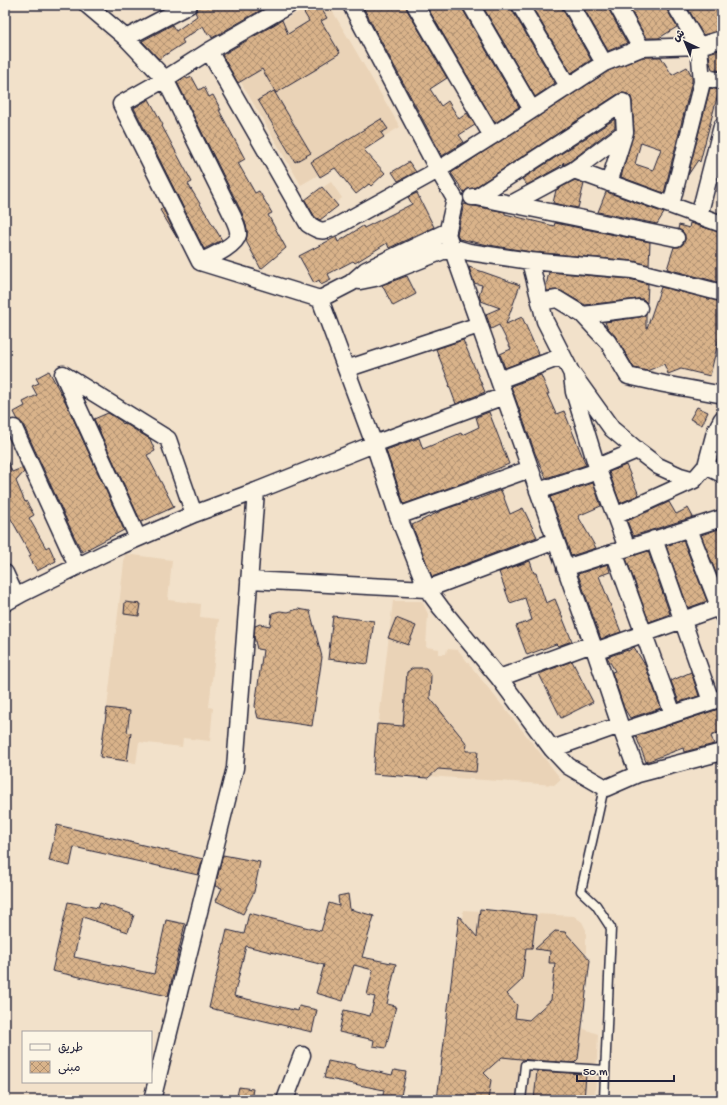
<svg xmlns="http://www.w3.org/2000/svg" width="727" height="1105" viewBox="0 0 727 1105" font-family="'Gochi Hand','Playpen Sans Arabic',sans-serif">
	<style>
		.built { fill: #ead3b7 }
		.building { fill: url(#building-cross-hatch); stroke: #22223b; fill-rule: evenodd }
		.lines { fill: none; stroke-linecap: round; stroke-linejoin: round }
		.service-casing { stroke: #22223b; stroke-width: 11 }
		.minor-casing { stroke: #22223b; stroke-width: 19 }
		.service { stroke: #fcf5e5; stroke-width: 8 }
		.minor { stroke: #fcf5e5; stroke-width: 16 }
	</style>
	<defs>
		<pattern id="building-cross-hatch" width="8" height="8" patternUnits="userSpaceOnUse"><rect width="8" height="8" fill="#d9b38a"/><path d="M0 0l8 8M0 8l8-8" fill="none" stroke="#b09172"/></pattern>
	</defs>
	<rect width="100%" height="100%" fill="#f2e1ca"/>
	<filter id="ink" filterUnits="userSpaceOnUse"><feTurbulence type="fractalNoise" baseFrequency=".025" numOctaves="2"/><feDisplacementMap in="SourceGraphic" scale="8" xChannelSelector="R" yChannelSelector="G"/><feConvolveMatrix kernelMatrix="1 2 1 2 8 2 1 2 1" color-interpolation-filters="sRGB"/></filter>
	<g filter="url(#ink)">
		<path class="built" d="M 310,5 L 329,5 L 400,127 L 301,185 L 225,55 Z
			M 331,182 L 342,198 L 319,215 L 307,198 Z
			M 125,554 L 172,560 L 168,600 L 201,604 L 200,617 L 219,619 L 209,707 L 213,708 L 210,741 L 183,738 L 182,747 L 139,742 L 136,763 L 101,759 Z
			M 393,601 L 422,601 L 428,614 L 426,647 L 439,649 L 439,654 L 446,654 L 447,649 L 458,650 L 561,779 L 554,785 L 373,772 L 374,763 Z
			M 463,910 L 574,916 L 582,922 L 586,930 L 586,966 L 579,1021 L 584,1029 L 598,1034 L 595,1100 L 445,1100 Z"/>
		<path class="building" d="M 198,5 L 270,5 L 212,38 L 210,34 L 208,35 L 203,26 L 182,40 L 184,43 L 159,59 L 142,41 L 172,25 L 176,31 L 197,16 L 195,12 L 197,10 Z
			M 312,5 L 319,5 L 327,18 L 321,21 L 340,53 L 319,66 L 320,67 L 276,93 L 262,69 L 238,83 L 222,55 L 282,20 L 288,34 L 309,21 L 303,11 Z
			M 362,5 L 406,5 L 407,10 L 447,78 L 430,89 L 441,106 L 448,101 L 459,119 L 467,113 L 475,125 L 459,135 L 464,142 L 442,156 Z
			M 426,5 L 462,5 L 463,10 L 519,107 L 495,123 Z
			M 482,5 L 511,5 L 512,10 L 555,83 L 535,97 Z
			M 531,5 L 562,5 L 563,10 L 591,60 L 571,73 Z
			M 582,5 L 608,5 L 609,10 L 627,43 L 608,51 Z
			M 628,5 L 666,5 L 667,10 L 677,27 L 659,38 L 646,38 Z
			M 686,5 L 719,5 L 722,9 L 722,30 L 703,35 Z
			M 722,49 L 722,71 L 712,69 L 710,63 L 709,53 Z
			M 643,57 L 661,57 L 672,75 L 687,67 L 692,76 L 692,81 L 664,193 L 621,177 L 634,131 L 632,101 L 631,97 L 628,94 L 623,93 L 618,94 L 474,188 L 468,189 L 464,192 L 451,173 L 608,71 ZM 641,142 L 661,149 L 653,170 L 635,164 Z
			M 186,77 L 187,79 L 192,77 L 199,90 L 204,87 L 209,97 L 213,95 L 221,110 L 219,110 L 245,159 L 238,163 L 255,193 L 259,191 L 272,213 L 268,215 L 286,248 L 261,269 L 246,241 L 247,236 L 247,229 L 242,213 L 177,82 Z
			M 710,88 L 719,90 L 700,162 L 698,160 L 688,175 Z
			M 274,91 L 311,153 L 295,162 L 258,100 Z
			M 149,99 L 163,125 L 162,126 L 192,182 L 188,184 L 222,240 L 204,249 L 134,108 Z
			M 381,119 L 388,129 L 381,133 L 384,137 L 364,150 L 385,173 L 371,186 L 369,184 L 356,194 L 335,168 L 320,177 L 311,162 Z
			M 615,119 L 615,127 L 569,162 L 563,165 L 564,162 L 559,167 L 527,185 L 522,179 Z
			M 409,162 L 416,172 L 398,181 L 392,172 Z
			M 575,180 L 584,184 L 578,208 L 553,203 L 556,190 Z
			M 322,187 L 338,206 L 320,220 L 315,217 L 305,200 Z
			M 606,192 L 607,192 L 664,213 L 657,224 L 598,212 Z
			M 417,193 L 434,227 L 389,248 L 387,243 L 355,263 L 353,261 L 328,274 L 331,280 L 321,285 L 319,280 L 314,283 L 299,256 L 336,237 L 338,242 L 363,226 L 364,228 L 412,204 L 408,197 Z
			M 464,204 L 505,212 L 505,214 L 554,226 L 555,223 L 650,242 L 649,265 L 633,261 L 531,252 L 483,244 L 459,239 L 457,234 Z
			M 163,208 L 177,238 L 160,210 Z
			M 690,223 L 722,233 L 722,283 L 667,269 L 674,247 L 679,247 L 683,244 L 685,240 L 685,235 L 682,231 L 678,229 L 679,225 L 689,228 Z
			M 469,267 L 520,285 L 506,324 L 522,317 L 539,355 L 505,368 L 500,354 L 511,349 L 499,325 L 491,329 L 486,314 L 500,308 L 481,301 L 479,295 L 482,285 L 474,283 Z
			M 549,272 L 630,279 L 648,284 L 647,303 L 643,299 L 638,299 L 585,305 L 561,291 L 555,290 L 547,291 L 546,286 Z
			M 407,276 L 416,294 L 393,306 L 382,285 Z
			M 661,287 L 722,302 L 722,325 L 710,376 L 681,369 L 668,374 L 664,364 L 647,371 L 634,368 L 616,337 L 607,327 L 605,322 L 640,317 L 644,316 L 646,313 L 646,328 L 647,328 Z
			M 463,340 L 485,392 L 456,404 L 449,385 L 450,385 L 436,349 Z
			M 49,371 L 66,403 L 124,530 L 82,552 L 73,534 L 23,424 L 18,420 L 14,412 L 25,406 L 23,402 L 37,395 L 32,386 L 39,383 L 36,378 Z
			M 541,375 L 549,394 L 547,394 L 556,414 L 564,411 L 586,465 L 546,478 L 535,453 L 511,386 Z
			M 697,407 L 708,412 L 702,425 L 690,419 Z
			M 489,412 L 509,464 L 468,481 L 404,504 L 386,450 L 419,438 L 423,449 L 461,433 L 462,435 L 479,427 L 476,417 Z
			M 108,413 L 121,421 L 123,424 L 124,423 L 150,439 L 155,451 L 147,455 L 174,507 L 141,522 L 94,419 Z
			M 722,443 L 722,463 L 717,461 Z
			M 5,455 L 12,472 L 22,468 L 24,472 L 16,481 L 25,502 L 26,501 L 34,515 L 29,518 L 46,548 L 49,546 L 56,561 L 37,571 L 29,556 L 31,555 L 5,508 Z
			M 626,465 L 639,495 L 620,503 L 609,472 Z
			M 593,483 L 601,506 L 578,516 L 596,548 L 571,556 L 562,528 L 550,497 Z
			M 501,490 L 510,514 L 523,508 L 537,537 L 432,577 L 412,525 L 445,509 L 470,501 L 470,502 Z
			M 669,502 L 676,514 L 688,508 L 693,517 L 633,536 L 627,521 Z
			M 722,528 L 722,588 L 701,535 Z
			M 683,540 L 707,601 L 688,608 L 666,546 Z
			M 648,551 L 670,614 L 649,622 L 626,558 Z
			M 530,561 L 534,573 L 536,573 L 546,603 L 555,599 L 572,641 L 558,646 L 556,644 L 527,655 L 516,626 L 532,620 L 525,598 L 510,603 L 499,572 Z
			M 608,564 L 610,572 L 599,576 L 621,632 L 601,639 L 578,574 Z
			M 125,602 L 141,604 L 139,616 L 124,614 Z
			M 298,609 L 310,611 L 322,657 L 312,726 L 258,718 L 255,706 L 263,650 L 257,649 L 254,637 L 255,626 L 260,624 L 270,626 L 272,613 L 280,611 L 288,612 Z
			M 333,616 L 374,621 L 368,664 L 328,659 Z
			M 396,618 L 416,626 L 408,645 L 388,638 Z
			M 634,647 L 645,665 L 661,708 L 630,718 L 624,708 L 612,672 L 615,671 L 607,657 L 628,650 L 628,651 Z
			M 572,661 L 593,702 L 561,718 L 539,674 Z
			M 413,668 L 426,668 L 431,675 L 430,698 L 467,744 L 466,751 L 478,751 L 476,772 L 438,769 L 428,778 L 373,774 L 377,724 L 403,726 L 407,672 Z
			M 691,672 L 699,696 L 679,702 L 671,681 Z
			M 107,708 L 130,711 L 127,732 L 131,733 L 127,761 L 100,757 Z
			M 722,708 L 722,731 L 711,736 L 714,744 L 684,752 L 683,748 L 646,762 L 636,736 Z
			M 57,825 L 203,859 L 198,875 L 74,847 L 70,866 L 49,861 Z
			M 223,855 L 260,862 L 254,892 L 243,914 L 216,901 L 222,888 L 215,886 Z
			M 348,894 L 350,909 L 374,916 L 362,957 L 396,964 L 387,1004 L 396,1006 L 386,1048 L 373,1046 L 374,1040 L 339,1032 L 344,1010 L 370,1016 L 375,997 L 367,995 L 373,970 L 354,965 L 343,1001 L 316,993 L 324,965 L 246,946 L 234,996 L 298,1011 L 299,1006 L 317,1010 L 312,1032 L 209,1008 L 227,930 L 244,934 L 249,913 L 321,931 L 329,903 L 339,906 L 338,896 Z
			M 68,902 L 98,908 L 100,903 L 134,915 L 128,932 L 83,917 L 74,957 L 154,974 L 166,920 L 185,924 L 168,996 L 52,971 Z
			M 480,909 L 536,915 L 532,948 L 526,948 L 522,980 L 507,994 L 517,1005 L 515,1018 L 529,1020 L 551,1000 L 555,963 L 549,963 L 550,951 L 535,949 L 555,931 L 565,932 L 590,960 L 578,1059 L 574,1063 L 530,1060 L 502,1057 L 484,1073 L 491,1080 L 488,1100 L 437,1100 L 459,916 L 477,937 Z
			M 328,1061 L 343,1064 L 343,1062 L 356,1065 L 356,1067 L 392,1075 L 394,1070 L 406,1072 L 400,1100 L 382,1100 L 384,1090 L 324,1078 Z
			M 537,1071 L 586,1074 L 584,1100 L 534,1100 Z
			M 239,1087 L 253,1089 L 251,1100 L 236,1100 Z"/>
		<g class="lines">
			<g class="service-casing">
				<path id="service" d="M 521,1100 L 525,1065 L 605,1070
					M 604,1100 L 611,928 L 596,905 L 581,891 L 603,792 L 606,788"/>
			</g>
			<g class="minor-casing">
				<path id="minor" d="M 87,5 L 126,38 L 165,79 L 233,217 C 235,222 239,229 238,235 C 236,246 210,257 200,262
					M 289,5 L 209,51 L 165,79 L 121,104 L 200,262 L 320,299 L 351,283 L 366,270 L 448,231
					M 351,5 L 438,170 L 455,199 L 447,234 L 595,651 L 622,731 L 638,774
					M 415,5 L 492,136
					M 471,5 L 532,110
					M 520,5 L 568,86
					M 571,5 L 604,63
					M 617,5 L 641,48
					M 126,38 L 189,5
					M 209,51 L 308,224 C 320,232 323,232 335,227 L 438,170 L 492,136 L 604,63 L 641,48 L 699,46 L 722,39
					M 702,77 L 722,81
					M 574,170 L 722,224
					M 472,197 L 477,197 L 676,238
					M 477,197 L 623,102 L 625,132 L 609,183
					M 511,204 L 574,170 L 625,132
					M 671,205 L 702,82 L 699,46 L 675,5
					M 699,216 L 722,126
					M 452,247 L 469,252 L 530,261 L 632,270 L 722,293
					M 530,261 L 545,321 L 571,372 L 612,429 L 637,450 L 658,466 L 680,476 L 694,480 L 706,466 L 722,474
					M 360,281 L 375,278 L 443,251 L 453,251
					M 320,299 L 374,444 L 398,516 L 427,589 L 441,608 L 499,678 L 552,749 L 568,766 L 606,788 L 638,774 L 722,752
					M 540,302 L 557,299 L 583,315 L 608,342 L 628,376 L 664,384 L 718,394 L 722,392
					M 583,315 L 639,308
					M 346,369 L 479,325
					M 572,376 L 574,392 L 597,467 L 627,548
					M 499,380 L 563,356
					M 14,428 L 77,566
					M 706,466 L 715,432 L 722,419
					M 597,467 L 637,450
					M 538,491 L 598,471
					M 398,516 L 530,469
					M 615,516 L 694,480
					M 689,529 L 722,614
					M 138,538 L 63,374 L 168,439 L 194,514
					M 654,539 L 711,701
					M 614,552 L 673,714
					M 565,568 L 722,518
					M 5,573 L 16,597
					M 249,580 L 427,589 L 555,541
					M 5,603 L 23,593 L 111,550 L 194,514 L 256,491 L 374,444 L 504,396
					M 595,651 L 722,606
					M 499,678 L 592,644
					M 622,731 L 722,698
					M 552,749 L 620,725
					M 152,1100 L 235,768 L 256,491
					M 285,1100 L 302,1055"/>
			</g>
			<use href="#service" class="service"/>
			<use href="#minor" class="minor"/>
		</g>
	</g>
	<rect width="727" height="1105" fill="none" stroke="#fcf5e5" stroke-width="20"/>
	<rect x="10" y="10" width="707" height="1085" fill="none" stroke="#22223b" stroke-width="1.5" filter="url(#ink)"/>
	<rect x="22" y="1031" width="130" height="52" fill="#fcf5e5" stroke="#a5a1a1"/>
	<rect x="30" y="1044" width="20" height="6" fill="#fcf5e5" stroke="#a5a1a1"/>
	<text x="58" y="1051" font-size="12" fill="#22223b">طريق</text>
	<rect x="30" y="1061" width="20" height="12" fill="url(#building-cross-hatch)" stroke="#a5a1a1"/>
	<text x="58" y="1071" font-size="12" fill="#22223b">مبنى</text>
	<g transform="translate(685 42) rotate(316)" stroke="#fcf5e5" stroke-width="3" paint-order="stroke">
	<path d="M0-3L7 15L0 10L-7 15Z" fill="#22223b"/>
	<text y="-6" font-size="11" font-weight="bold" text-anchor="middle" fill="#22223b">ش</text>
	</g>
	<path d="M577 1075v6h97v-6" fill="none" stroke="#22223b" stroke-width="2"/>
	<text x="583" y="1075" font-size="12" fill="#22223b" stroke="#fcf5e5" stroke-width="3" paint-order="stroke">50 m</text>
</svg>
